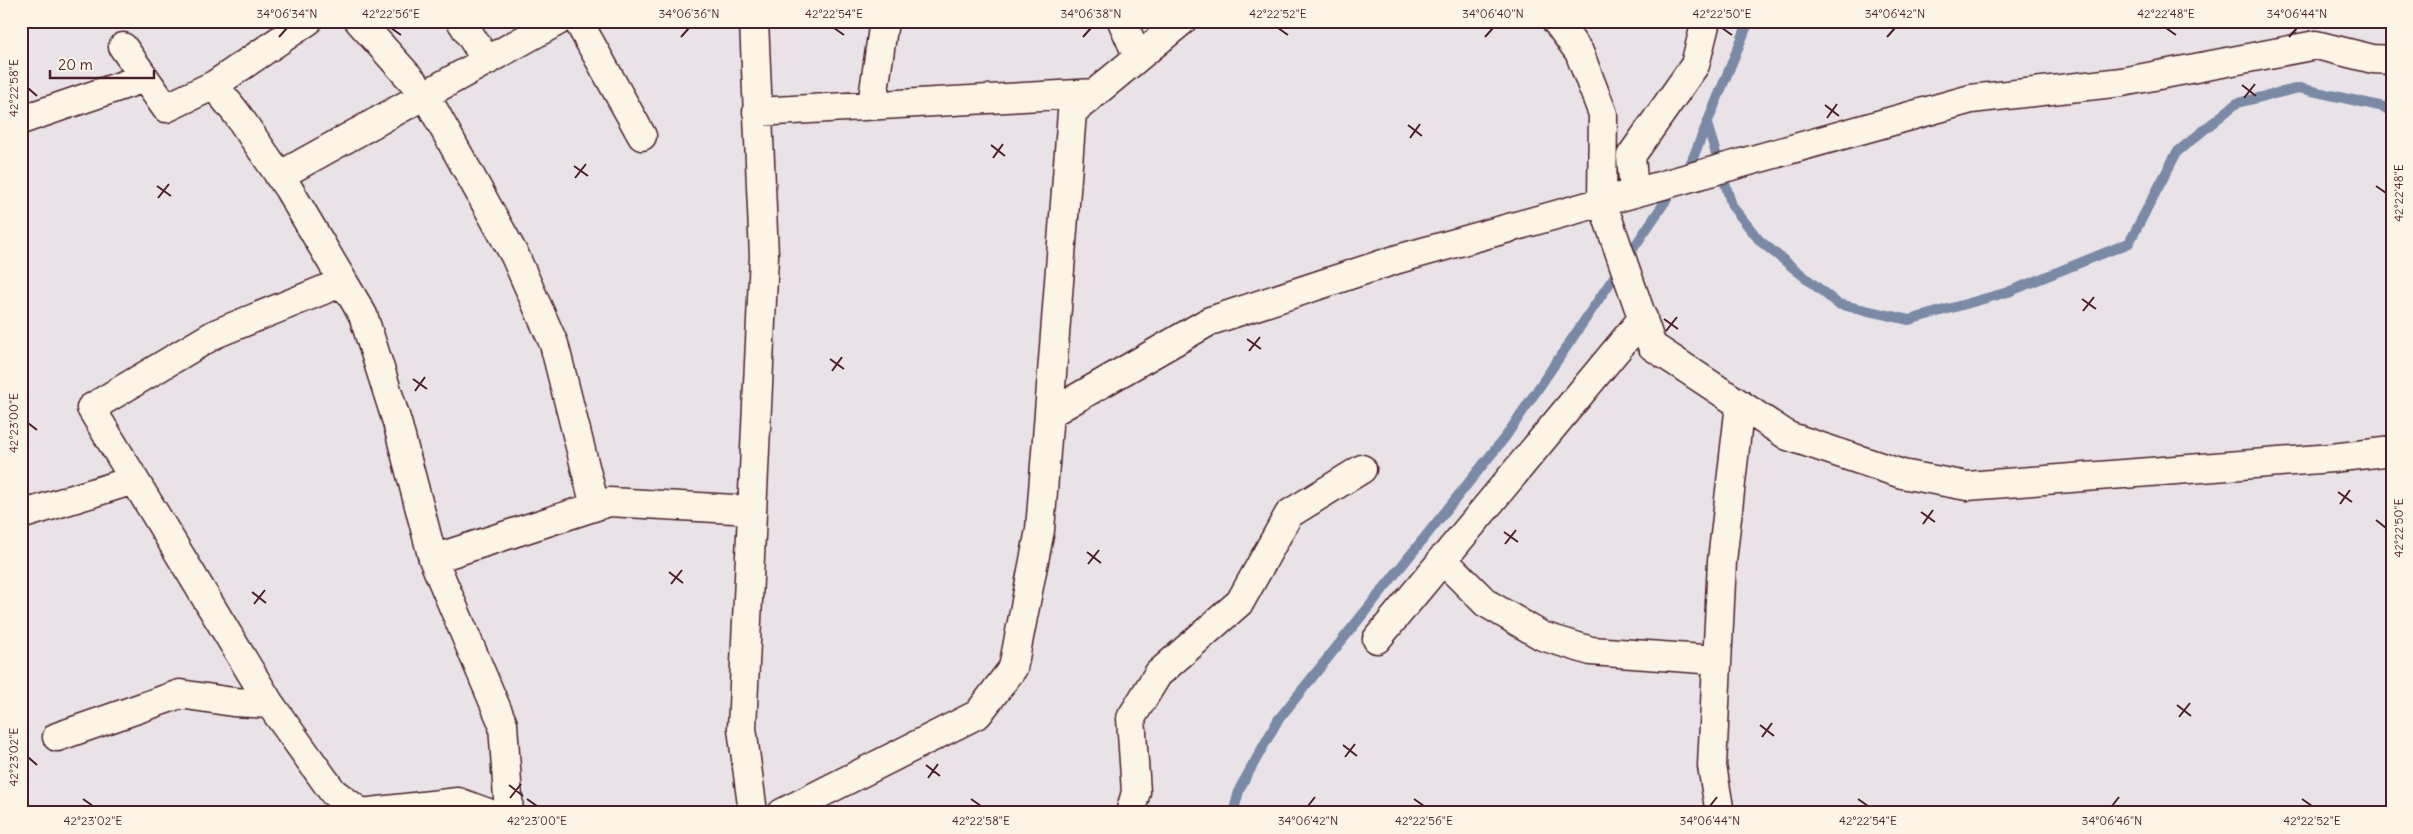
<svg xmlns="http://www.w3.org/2000/svg" width="2413" height="834" viewBox="0 0 2413 834" font-family="Delius,sans-serif">
	<style>
		.lines { fill: none; stroke-linecap: round; stroke-linejoin: round }
		.stream { stroke: #7989a6; stroke-width: 10 }
		.minor-casing { stroke: #4a1f2b; stroke-width: 31 }
		.minor { stroke: #fcf5e5; stroke-width: 28 }
		.ticks { fill: none; stroke: #4a1f2b; stroke-width: 2 }
		.neatline { fill: none; stroke: #4a1f2b; stroke-width: 2 }
		.ticks-label { font-size: 12px; text-anchor: middle; fill: #4a1f2b }
	</style>
	<rect width="100%" height="100%" fill="#e9e3e7"/>
	<filter id="ink" filterUnits="userSpaceOnUse"><feTurbulence type="fractalNoise" baseFrequency=".02" numOctaves="2"/><feDisplacementMap in="SourceGraphic" scale="10" xChannelSelector="R" yChannelSelector="G"/><feConvolveMatrix kernelMatrix="1 2 1 2 8 2 1 2 1" color-interpolation-filters="sRGB"/></filter>
	<g filter="url(#ink)">
		<g class="lines">
			<path class="stream" d="M 1707,124 L 1732,206 L 1760,241 L 1838,304 L 1909,320 L 2008,292 L 2129,243 L 2177,152 L 2237,103 L 2299,88 L 2384,107 L 2392,113
				M 1685,173 L 1690,165 L 1749,21
				M 1233,813 L 1240,788 L 1278,720 L 1506,436 L 1675,187"/>
			<g class="minor-casing">
				<path id="minor" d="M 359,21 L 426,96 L 515,256 L 554,344 L 595,506
					M 461,21 L 487,61
					M 578,21 L 642,136
					M 1122,21 L 1138,57
					M 1556,21 L 1579,52 L 1603,114 L 1602,202 L 1652,346 L 1788,436 L 1902,474 L 1967,486 L 2332,458 L 2392,451
					M 123,47 L 166,108 L 214,85 L 308,21
					M 214,85 L 237,114 L 288,188 L 363,315 L 397,422 L 433,559 L 503,724 L 509,813
					M 872,105 L 884,21
					M 757,112 L 1096,93
					M 21,120 L 144,78
					M 279,176 L 558,21
					M 1634,193 L 1631,156 L 1695,65 L 1706,21
					M 1049,414 L 1210,321 L 1398,259 L 1971,99 L 2122,82 L 2316,45 L 2373,59 L 2392,60
					M 21,515 L 134,480
					M 433,559 L 609,502 L 752,510
					M 1442,559 L 1486,603 L 1542,636 L 1591,651 L 1717,660
					M 1377,639 L 1643,318
					M 270,704 L 91,408 L 215,334 L 343,282
					M 57,737 L 180,694 L 233,702 L 270,704 L 333,792 L 361,813 L 458,802 L 488,813
					M 753,813 L 742,728 L 764,256 L 754,21
					M 782,813 L 978,714 L 1013,668 L 1040,530 L 1072,112 L 1182,21
					M 1130,813 L 1136,792 L 1131,718 L 1158,674 L 1240,602 L 1289,514 L 1362,469
					M 1720,813 L 1712,766 L 1722,561 L 1740,404"/>
			</g>
			<use href="#minor" class="minor"/>
		</g>
	</g>
	<path class="ticks" d="M 391,28 L 401,35M 834,28 L 844,35M 1278,28 L 1288,35M 1722,28 L 1732,35M 2166,28 L 2176,35M 279,37 L 287,28M 681,37 L 689,28M 1083,37 L 1091,28M 1485,37 L 1493,28M 1887,37 L 1895,28M 2289,37 L 2297,28M 2242,85 L 2256,96M 28,88 L 37,96M 2244,98 L 2255,84M 1825,105 L 1839,116M 1827,118 L 1837,104M 1408,125 L 1422,136M 1410,138 L 1420,124M 991,145 L 1005,156M 993,158 L 1003,144M 574,166 L 588,176M 575,178 L 586,164M 157,186 L 171,196M 2376,186 L 2386,193M 158,198 L 169,184M 2082,299 L 2096,309M 2083,311 L 2094,297M 1664,319 L 1678,329M 1666,331 L 1677,317M 1247,339 L 1261,349M 1249,351 L 1260,337M 830,359 L 844,369M 832,371 L 842,357M 413,379 L 427,389M 415,391 L 425,377M 28,423 L 37,430M 2338,492 L 2352,502M 2340,504 L 2350,490M 1921,512 L 1935,522M 2376,520 L 2386,528M 1923,524 L 1933,510M 1504,532 L 1518,542M 1505,544 L 1516,530M 1087,552 L 1101,563M 1088,564 L 1099,550M 669,572 L 683,583M 671,584 L 682,570M 252,592 L 266,603M 254,604 L 265,590M 2177,705 L 2191,716M 2179,717 L 2190,703M 1760,725 L 1774,736M 1762,737 L 1772,723M 1343,745 L 1357,756M 28,757 L 37,765M 1345,757 L 1355,744M 926,765 L 940,776M 928,778 L 938,764M 509,785 L 523,796M 510,798 L 521,784M 83,799 L 93,806M 527,799 L 537,806M 971,799 L 981,806M 1414,799 L 1424,806M 1858,799 L 1868,806M 2302,799 L 2312,806M 1308,806 L 1315,797M 1710,806 L 1717,797M 2112,806 L 2119,797"/>
	<rect width="2413" height="834" fill="none" stroke="#fcf5e5" stroke-width="55"/>
	<path d="M50 70v8h104v-8" fill="none" stroke="#4a1f2b" stroke-width="2.5"/>
	<text x="58" y="70" font-size="15" fill="#4a1f2b" stroke="#fcf5e5" stroke-width="4" paint-order="stroke">20 m</text>
	<rect x="28" y="28" width="2358" height="778" class="neatline"/>
	<g class="ticks-label">
		<text x="287" y="18">34°06'34"N</text>
		<text x="391" y="18">42°22'56"E</text>
		<text x="689" y="18">34°06'36"N</text>
		<text x="834" y="18">42°22'54"E</text>
		<text x="1091" y="18">34°06'38"N</text>
		<text x="1278" y="18">42°22'52"E</text>
		<text x="1493" y="18">34°06'40"N</text>
		<text x="1722" y="18">42°22'50"E</text>
		<text x="1895" y="18">34°06'42"N</text>
		<text x="2166" y="18">42°22'48"E</text>
		<text x="2297" y="18">34°06'44"N</text>
		<text transform="translate(14 88) rotate(-90)" y="4">42°22'58"E</text>
		<text transform="translate(2399 193) rotate(-90)" y="4">42°22'48"E</text>
		<text transform="translate(14 423) rotate(-90)" y="4">42°23'00"E</text>
		<text transform="translate(2399 528) rotate(-90)" y="4">42°22'50"E</text>
		<text transform="translate(14 757) rotate(-90)" y="4">42°23'02"E</text>
		<text x="93" y="825">42°23'02"E</text>
		<text x="537" y="825">42°23'00"E</text>
		<text x="981" y="825">42°22'58"E</text>
		<text x="1308" y="825">34°06'42"N</text>
		<text x="1424" y="825">42°22'56"E</text>
		<text x="1710" y="825">34°06'44"N</text>
		<text x="1868" y="825">42°22'54"E</text>
		<text x="2112" y="825">34°06'46"N</text>
		<text x="2312" y="825">42°22'52"E</text>
	</g>
</svg>
